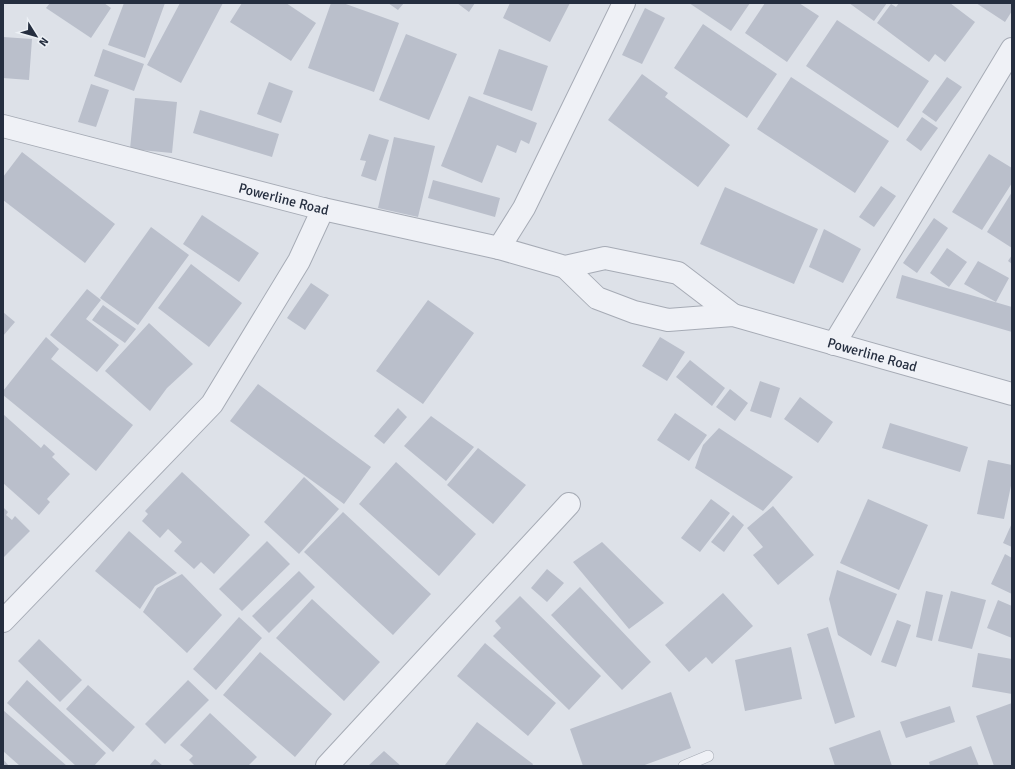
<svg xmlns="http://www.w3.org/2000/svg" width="1015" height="769" viewBox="0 0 1015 769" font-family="Signika,sans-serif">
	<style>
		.building { fill: #babfcb }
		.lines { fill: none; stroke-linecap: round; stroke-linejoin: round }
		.service-casing { stroke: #a6abb5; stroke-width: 12 }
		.minor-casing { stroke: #a6abb5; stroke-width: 24 }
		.tertiary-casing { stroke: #a6abb5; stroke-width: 24 }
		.service { stroke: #eff1f6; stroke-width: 11 }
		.minor { stroke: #eff1f6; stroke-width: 22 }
		.tertiary { stroke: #eff1f6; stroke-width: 22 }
		.labels { text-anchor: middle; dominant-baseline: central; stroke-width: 4; stroke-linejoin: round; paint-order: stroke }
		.street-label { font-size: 14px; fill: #252e3f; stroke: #ecf0f5 }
	</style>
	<rect width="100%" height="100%" fill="#dde1e8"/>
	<path class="building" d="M 50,3 L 104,3 L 111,8 L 91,38 L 46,8 Z
		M 124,3 L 165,3 L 145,58 L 108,45 Z
		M 180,3 L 223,3 L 181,83 L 147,65 Z
		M 242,3 L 286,3 L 316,23 L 291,61 L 230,22 Z
		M 331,3 L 343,3 L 399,23 L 374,92 L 308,68 Z
		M 388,3 L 404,3 L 398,10 Z
		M 457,3 L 475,3 L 469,12 Z
		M 510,3 L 570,3 L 550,42 L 503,18 Z
		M 689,3 L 750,3 L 731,31 Z
		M 765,3 L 799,3 L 819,16 L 787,62 L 745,33 Z
		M 849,3 L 887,3 L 874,21 Z
		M 899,3 L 950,3 L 975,22 L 945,62 L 935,54 L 929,62 L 877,23 L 891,4 L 896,7 Z
		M 976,3 L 1012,3 L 1012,11 L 1005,22 Z
		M 645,8 L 665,18 L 642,64 L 622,55 Z
		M 837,20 L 929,81 L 898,128 L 806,66 Z
		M 703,24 L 777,74 L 747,118 L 674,68 Z
		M 406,34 L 457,54 L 429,120 L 379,100 Z
		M 3,37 L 32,39 L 29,80 L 3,78 Z
		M 103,49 L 144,64 L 134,91 L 94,76 Z
		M 499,49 L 548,66 L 532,111 L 483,94 Z
		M 642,74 L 668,93 L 665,97 L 730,145 L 698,187 L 608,120 Z
		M 791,77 L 889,141 L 855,193 L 757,129 Z
		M 947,77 L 962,87 L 936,122 L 922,112 Z
		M 269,82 L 293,91 L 281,123 L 257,114 Z
		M 91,84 L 109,90 L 96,127 L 78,122 Z
		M 469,96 L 537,123 L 529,144 L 521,140 L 516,153 L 497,145 L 482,183 L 441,166 Z
		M 135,98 L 177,102 L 172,153 L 130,149 Z
		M 200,110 L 279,134 L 272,157 L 193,133 Z
		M 922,117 L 938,128 L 921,151 L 906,140 Z
		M 369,134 L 389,140 L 376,181 L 361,176 L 366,161 L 360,160 Z
		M 394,137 L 435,146 L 418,217 L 378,208 Z
		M 22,152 L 115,224 L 85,263 L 3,200 L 3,177 Z
		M 989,154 L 1012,168 L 1012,183 L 982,230 L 952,212 Z
		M 433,180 L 500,198 L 495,217 L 428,198 Z
		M 881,186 L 896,196 L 874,227 L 859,217 Z
		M 725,187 L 818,229 L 794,284 L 700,244 Z
		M 1012,192 L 1012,248 L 987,232 Z
		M 202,215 L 259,253 L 239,282 L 183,244 Z
		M 934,218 L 948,228 L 917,273 L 903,263 Z
		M 151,227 L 189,255 L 138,325 L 100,298 Z
		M 824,229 L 861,249 L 843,283 L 809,267 Z
		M 947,248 L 967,262 L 949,287 L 930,273 Z
		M 1012,255 L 1012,264 L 1008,261 Z
		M 978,261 L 1009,278 L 996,302 L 964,284 Z
		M 191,264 L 242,303 L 209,347 L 158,308 Z
		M 902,275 L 1012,307 L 1012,332 L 896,298 Z
		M 311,283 L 329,295 L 305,330 L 287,318 Z
		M 87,289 L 101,300 L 86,319 L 119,345 L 97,372 L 50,335 Z
		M 428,300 L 474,333 L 423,404 L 376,371 Z
		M 103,305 L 136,329 L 125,343 L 92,320 Z
		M 3,312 L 15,322 L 3,336 Z
		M 149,323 L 193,364 L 167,388 L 150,411 L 105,371 Z
		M 46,337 L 59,349 L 51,359 L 133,425 L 96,471 L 3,395 L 3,391 Z
		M 660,337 L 685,352 L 667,381 L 642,366 Z
		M 690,360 L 725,388 L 712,406 L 676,377 Z
		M 760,381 L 780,388 L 771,418 L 750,411 Z
		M 258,384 L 371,467 L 344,504 L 230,421 Z
		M 730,389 L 748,403 L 735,421 L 716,407 Z
		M 800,397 L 833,422 L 818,443 L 784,419 Z
		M 398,408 L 407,417 L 384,444 L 374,436 Z
		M 675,413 L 707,435 L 689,461 L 657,440 Z
		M 3,414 L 41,448 L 44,444 L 55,454 L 52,457 L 70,474 L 47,499 L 50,502 L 39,515 L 3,483 Z
		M 431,416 L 474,447 L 446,481 L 404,446 Z
		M 890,423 L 968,447 L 960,472 L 882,448 Z
		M 719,428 L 793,477 L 763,511 L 695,468 L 703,445 Z
		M 478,448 L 526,485 L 493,524 L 447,485 Z
		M 988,460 L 1012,465 L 1012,481 L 1004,519 L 977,514 Z
		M 396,462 L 476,534 L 439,576 L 359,504 Z
		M 182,472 L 250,535 L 214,574 L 201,562 L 194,569 L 174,551 L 182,542 L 168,529 L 160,538 L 142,521 L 148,514 L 145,511 Z
		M 304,477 L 339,509 L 299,554 L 264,522 Z
		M 711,499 L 730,513 L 700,552 L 681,538 Z
		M 868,499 L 928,525 L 899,590 L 840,563 Z
		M 773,506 L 814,555 L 778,585 L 753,555 L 763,547 L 747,528 Z
		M 3,507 L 8,512 L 6,515 L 12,520 L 15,516 L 30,531 L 3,558 Z
		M 343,512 L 431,594 L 393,635 L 304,552 Z
		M 733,515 L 744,525 L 724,552 L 711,542 Z
		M 1012,523 L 1012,547 L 1003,543 Z
		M 129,531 L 177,573 L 155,586 L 140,609 L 95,571 Z
		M 267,541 L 290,564 L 242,611 L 219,589 Z
		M 602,542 L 664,603 L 629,629 L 573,562 Z
		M 1005,554 L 1012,558 L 1012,594 L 991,584 Z
		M 547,569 L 564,583 L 547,602 L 531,588 Z
		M 837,570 L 897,594 L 871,656 L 838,635 L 829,599 Z
		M 299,571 L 315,587 L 269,633 L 252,616 Z
		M 182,574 L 222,615 L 187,653 L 143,612 L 157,588 Z
		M 580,587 L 651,662 L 622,690 L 551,615 Z
		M 926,591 L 943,595 L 932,641 L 916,637 Z
		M 951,591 L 986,600 L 972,649 L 938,641 Z
		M 723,593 L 753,626 L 712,664 L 706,657 L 689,672 L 665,645 Z
		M 520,596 L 601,676 L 569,710 L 493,636 L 501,628 L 495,621 Z
		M 312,599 L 380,662 L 344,701 L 276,638 Z
		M 998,600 L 1012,606 L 1012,638 L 987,628 Z
		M 239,617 L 262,638 L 216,690 L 193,669 Z
		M 897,620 L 911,625 L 896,667 L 881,662 Z
		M 828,627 L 855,717 L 835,724 L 807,634 Z
		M 39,639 L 82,680 L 60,702 L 18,661 Z
		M 485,643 L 556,703 L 528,736 L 457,676 Z
		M 791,647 L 802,699 L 745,711 L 735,660 Z
		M 260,652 L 332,714 L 295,757 L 223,695 Z
		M 978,653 L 1012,659 L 1012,694 L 972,687 Z
		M 27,680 L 106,753 L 94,766 L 76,766 L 7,703 Z
		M 188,680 L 209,700 L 165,744 L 145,724 Z
		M 88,685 L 135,727 L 113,752 L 66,709 Z
		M 671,692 L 691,748 L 642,766 L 583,766 L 570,729 Z
		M 1012,703 L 1012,766 L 994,766 L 976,716 Z
		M 950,706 L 955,722 L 906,738 L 900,722 Z
		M 3,710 L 67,766 L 20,766 L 3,751 Z
		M 210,713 L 257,757 L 248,766 L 195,766 L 189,760 L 193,756 L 180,745 Z
		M 477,722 L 533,764 L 532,766 L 445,765 Z
		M 880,730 L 892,766 L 835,766 L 829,748 Z
		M 971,746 L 979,766 L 930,766 L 929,762 Z
		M 384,751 L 401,766 L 368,766 Z
		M 3,759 L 9,766 L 3,766 Z
		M 155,759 L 163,766 L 149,766 Z"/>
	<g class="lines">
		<g class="service-casing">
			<path id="service" d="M 684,766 L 708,756"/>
		</g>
		<g class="minor-casing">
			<path id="minor" d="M 499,248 L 524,208 L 624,3
				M 834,344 L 1012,49
				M 3,621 L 212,404 L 299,261 L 323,209
				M 327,766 L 569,504"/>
		</g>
		<g class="tertiary-casing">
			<g id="tertiary">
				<path id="s1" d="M 3,126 L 323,209 L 499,248 L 565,267 L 605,258 L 678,273 L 733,315"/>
				<path id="s2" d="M 565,267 L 597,298 L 634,312 L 668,320 L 733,315 L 1012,394"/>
			</g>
		</g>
		<use href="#service" class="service"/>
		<use href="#minor" class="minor"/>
		<use href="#tertiary" class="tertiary"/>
	</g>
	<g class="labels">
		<g class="street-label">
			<text stroke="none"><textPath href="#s1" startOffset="290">Powerline Road</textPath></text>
			<text stroke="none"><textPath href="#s2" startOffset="329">Powerline Road</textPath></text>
		</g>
	</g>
	<rect width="1015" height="769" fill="none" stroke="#252e3f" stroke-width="8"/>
	<g transform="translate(36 36) rotate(127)" stroke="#ecf0f5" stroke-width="3" paint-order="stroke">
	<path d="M0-3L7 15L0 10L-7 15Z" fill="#252e3f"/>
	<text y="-6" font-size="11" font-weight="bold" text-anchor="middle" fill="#252e3f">N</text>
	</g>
</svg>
